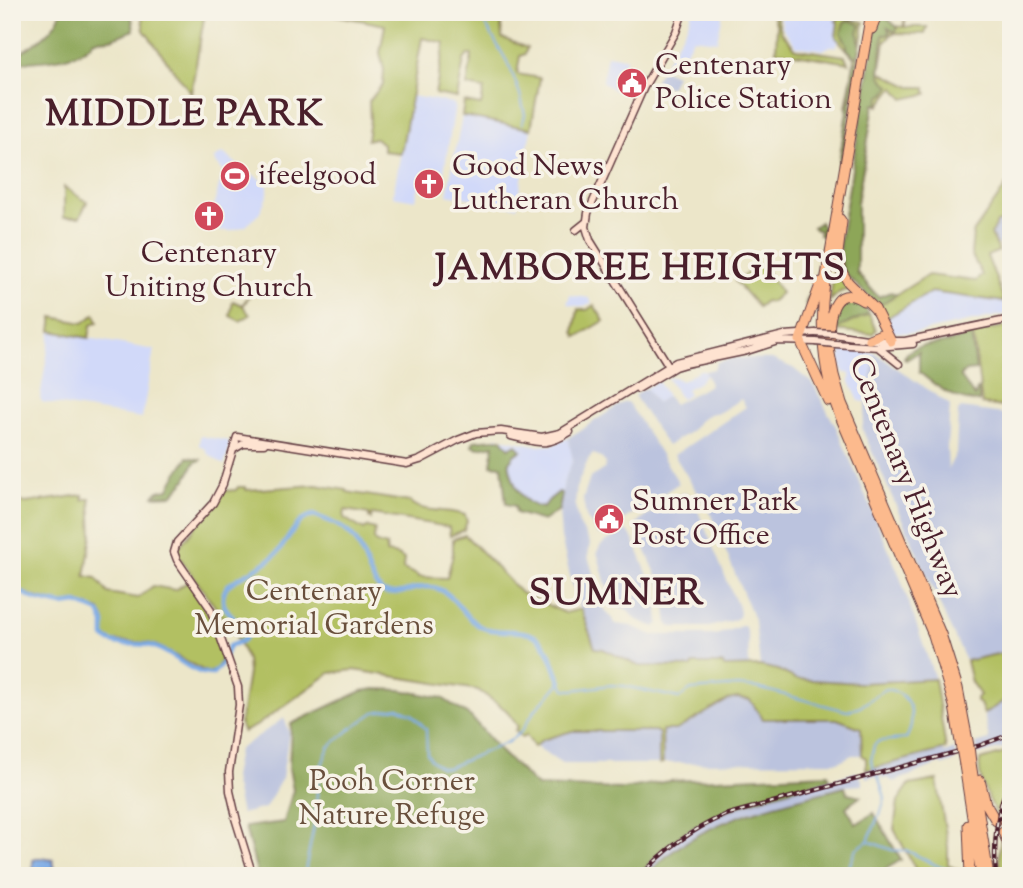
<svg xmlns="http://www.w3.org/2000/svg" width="1023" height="888" viewBox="0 0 1023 888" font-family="'Sorts Mill Goudy',serif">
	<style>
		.built { fill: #d1d9f9 }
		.industrial { fill: #bbc3de }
		.green { fill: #b2c062; stroke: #7e7046; stroke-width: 2 }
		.forest { fill: #8da658; stroke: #6c6242; stroke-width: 2 }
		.water { fill: #7baae5; stroke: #626488; stroke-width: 2 }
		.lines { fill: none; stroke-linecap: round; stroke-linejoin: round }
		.stream { stroke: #7baae5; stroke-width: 2 }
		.river { stroke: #7baae5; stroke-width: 4.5 }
		.secondary-casing { stroke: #623d43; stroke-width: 9 }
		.highway-casing { stroke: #623d43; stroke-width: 11 }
		.secondary { stroke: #fee3d1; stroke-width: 6 }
		.highway { stroke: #fcba8d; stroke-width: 9 }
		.rail-casing { stroke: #4a1f2b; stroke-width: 4.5 }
		.rail { stroke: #f7f3e8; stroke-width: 2; stroke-dasharray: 5; stroke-linecap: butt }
		.secondary-bridge-casing { stroke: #623d43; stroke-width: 9; stroke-linecap: butt }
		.highway-bridge-casing { stroke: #623d43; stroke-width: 11; stroke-linecap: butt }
		.secondary-bridge { stroke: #fee3d1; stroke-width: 6 }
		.highway-bridge { stroke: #fcba8d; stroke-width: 9 }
		.labels { text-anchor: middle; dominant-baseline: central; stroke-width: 7; stroke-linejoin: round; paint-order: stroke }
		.poi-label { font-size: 30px; fill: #4a1f2b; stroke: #f7f3e8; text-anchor: start }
		.street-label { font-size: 30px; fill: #4a1f2b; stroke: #f7f3e8 }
		.park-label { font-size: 30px; fill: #694f3c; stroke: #f7f3e8 }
		.district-label { font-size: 37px; font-weight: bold; letter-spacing: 2px; fill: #4a1f2b; stroke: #f7f3e8 }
	</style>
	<rect width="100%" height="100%" fill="#f7f3e8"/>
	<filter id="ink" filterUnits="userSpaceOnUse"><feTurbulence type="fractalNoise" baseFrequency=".0143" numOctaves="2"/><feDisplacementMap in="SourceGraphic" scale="14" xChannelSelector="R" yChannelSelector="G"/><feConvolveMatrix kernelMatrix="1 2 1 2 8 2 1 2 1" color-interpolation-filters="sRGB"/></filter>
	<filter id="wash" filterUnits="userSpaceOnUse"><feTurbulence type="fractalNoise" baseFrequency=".00686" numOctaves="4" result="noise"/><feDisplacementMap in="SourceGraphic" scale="28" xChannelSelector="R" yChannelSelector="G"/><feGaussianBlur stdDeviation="1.57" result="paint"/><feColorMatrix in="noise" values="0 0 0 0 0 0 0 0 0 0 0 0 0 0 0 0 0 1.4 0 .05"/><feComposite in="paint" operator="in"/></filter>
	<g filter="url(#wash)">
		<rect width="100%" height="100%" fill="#ece6c9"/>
		<path class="built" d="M 692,12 L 728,12 L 723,14 L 717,41 L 693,38 L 677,69 L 667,65 L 666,61 L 686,28 Z
			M 779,12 L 859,12 L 858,21 L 843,18 L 837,47 L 831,46 L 823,50 L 796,46 L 783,28 Z
			M 607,55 L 626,58 L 620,94 L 602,82 Z
			M 411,96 L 453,103 L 455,106 L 443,177 L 428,175 L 422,188 L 418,188 L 416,200 L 393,196 Z
			M 462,116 L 531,129 L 517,207 L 447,194 Z
			M 223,153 L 246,171 L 264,181 L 268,186 L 268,194 L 259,214 L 246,226 L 230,231 L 210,230 L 213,208 L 223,171 L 213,159 Z
			M 931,292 L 1005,302 L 1011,313 L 915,333 L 891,332 L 885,319 Z
			M 570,295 L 589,298 L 592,303 L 584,307 L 567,304 Z
			M 51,331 L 154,350 L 142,418 L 42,402 L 40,398 Z
			M 842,349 L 875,353 L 866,402 L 859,401 L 850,382 L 850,374 L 843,372 L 840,360 Z
			M 700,370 L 705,370 L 706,374 L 698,383 L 686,389 L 689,394 L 681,399 L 667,378 L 674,377 L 682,381 Z
			M 658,381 L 667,396 L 656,403 L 646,388 Z
			M 200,436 L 229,441 L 229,450 L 224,465 L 207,453 L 206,449 L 199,446 Z
			M 496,437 L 539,446 L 553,445 L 568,438 L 573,460 L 564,481 L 559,510 L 543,521 L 516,513 L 515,506 L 506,504 L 502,466 L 491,465 Z"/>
		<path class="industrial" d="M 662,69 L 676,75 L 670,88 L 654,81 Z
			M 1011,220 L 1011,243 L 996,245 L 991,235 L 998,222 Z
			M 875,353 L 950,405 L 947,448 L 948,469 L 956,453 L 958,411 L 961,408 L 1011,415 L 1011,651 L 966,661 L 947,621 L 862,429 Z
			M 734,358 L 772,359 L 793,368 L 813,384 L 837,429 L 899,574 L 935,679 L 860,683 L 796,679 L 778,670 L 760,666 L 755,622 L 710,513 L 674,455 L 746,407 L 741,399 L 720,412 L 709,414 L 698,422 L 691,431 L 667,446 L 635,397 L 636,394 L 646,388 L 656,403 L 667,396 L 674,404 L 710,385 L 705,371 L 714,369 L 717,362 Z
			M 624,402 L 627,402 L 631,407 L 679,483 L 599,536 L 586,517 L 583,499 L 590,478 L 604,469 L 606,463 L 599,456 L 593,454 L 589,458 L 577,485 L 575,505 L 579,524 L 590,543 L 588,556 L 603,607 L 616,624 L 631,626 L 653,635 L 716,635 L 744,625 L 748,635 L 749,666 L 639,666 L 604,649 L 595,648 L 591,641 L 571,580 L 561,538 L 559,510 L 564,481 L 573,460 L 568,438 Z
			M 682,493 L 687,494 L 698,511 L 740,612 L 739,617 L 734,620 L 709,627 L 672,627 L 668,625 L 664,592 L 635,526 L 639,521 Z
			M 623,531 L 629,532 L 634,541 L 657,598 L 659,623 L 655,627 L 637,620 L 626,609 L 615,606 L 610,599 L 597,552 L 601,545 Z
			M 1011,696 L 1011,746 L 978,755 L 976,744 L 989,740 L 984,714 Z
			M 737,698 L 750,700 L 763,719 L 837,719 L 862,728 L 862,755 L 852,755 L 838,762 L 663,763 L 662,730 L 676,730 L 728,700 Z
			M 284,718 L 289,732 L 282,778 L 265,808 L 241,814 L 233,778 L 238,750 Z
			M 655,730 L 659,733 L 659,764 L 562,764 L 536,747 L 542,740 L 572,731 Z
			M 955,749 L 956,761 L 941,766 L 941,763 L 894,782 L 887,778 L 883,779 L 881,775 L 866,778 L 865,775 L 866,770 L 943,750 L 945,753 Z
			M 856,772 L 862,776 L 859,777 L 862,779 L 862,785 L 845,786 L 751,811 L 722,822 L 673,852 L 649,876 L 635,876 L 644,864 L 670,842 L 719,814 L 738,806 Z"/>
		<path class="green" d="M 141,12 L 205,12 L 191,93 L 144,30 Z
			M 320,12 L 500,12 L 502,38 L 527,48 L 525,54 L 520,56 L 517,74 L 540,78 L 531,129 L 462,116 L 464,102 L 481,105 L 484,89 L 467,86 L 472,55 L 468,55 L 464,60 L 457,98 L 435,94 L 445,43 L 422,38 L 401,153 L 383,151 L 383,144 L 376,138 L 367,140 L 370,120 L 369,101 L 383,84 L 384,70 L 380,53 L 385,25 Z
			M 771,12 L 775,12 L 782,33 L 796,49 L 845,56 L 849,63 L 776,51 L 777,26 Z
			M 841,16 L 864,22 L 851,109 L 846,107 L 855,59 L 836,37 L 838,22 L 836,21 Z
			M 905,19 L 905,27 L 927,27 L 925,34 L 893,33 L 885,42 L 880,72 L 911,87 L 925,87 L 927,94 L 904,99 L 894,87 L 879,106 L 874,104 L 857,202 L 857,273 L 883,303 L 928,275 L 976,281 L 982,275 L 971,254 L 973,233 L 1011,179 L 1011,220 L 997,223 L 991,235 L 999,251 L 987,256 L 1005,302 L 931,292 L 885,319 L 874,300 L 845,265 L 854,158 L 880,24 L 903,27 Z
			M 64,187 L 87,202 L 80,217 L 64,217 Z
			M 836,255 L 850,289 L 840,292 L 830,301 Z
			M 762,264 L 781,293 L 771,302 L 765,301 L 758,307 L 735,281 Z
			M 249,296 L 243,306 L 250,315 L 240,321 L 230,316 L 233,301 L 242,305 Z
			M 594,305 L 604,321 L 577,337 L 574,332 L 578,309 L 587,310 Z
			M 95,314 L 98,322 L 91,325 L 89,338 L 51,331 L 53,317 L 83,323 Z
			M 869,314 L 876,330 L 872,334 L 833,330 Z
			M 1011,325 L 1011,408 L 982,404 L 973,333 Z
			M 316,485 L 347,490 L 347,492 L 410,502 C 420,513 450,509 465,515 L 467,521 L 464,530 L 450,536 L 449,527 L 372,514 L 371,519 L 369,518 L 369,514 L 345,510 L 344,518 L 364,530 L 368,527 L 375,529 L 374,540 L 376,543 L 387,546 L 386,553 L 397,555 L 404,559 L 403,569 L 417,575 L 418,577 L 447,578 L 453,554 L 453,539 L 465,535 L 521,593 L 565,613 L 581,609 L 595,648 L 603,649 L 639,666 L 692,667 L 693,664 L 723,664 L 724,667 L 760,666 L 778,670 L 796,679 L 860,683 L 935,679 L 946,749 L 866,770 L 866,758 L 862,755 L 861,728 L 837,719 L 763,719 L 750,700 L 737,698 L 728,700 L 676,730 L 662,730 L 663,763 L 659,764 L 659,733 L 655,731 L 572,731 L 542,740 L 534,747 L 526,735 L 522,738 L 515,730 L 518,727 L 506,710 L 478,690 L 354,670 L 330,673 L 256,726 L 243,732 L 240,723 L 248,673 L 247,660 L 236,636 L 178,555 L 178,548 L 224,491 L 236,490 L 238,487 L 246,487 L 246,490 Z
			M 83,495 L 83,500 L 90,498 L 92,535 L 85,576 L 96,578 L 108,593 L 138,598 L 153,586 L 175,590 L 189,581 C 200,598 220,633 221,654 C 222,659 219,665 216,670 L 208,673 L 157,646 L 148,643 L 112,641 L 105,636 L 105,622 L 100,610 L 77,602 L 63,604 L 35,597 L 12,587 L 12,500 L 26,503 Z
			M 1011,651 L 1011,696 L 984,714 L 980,704 L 976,702 L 976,698 L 980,695 L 971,682 L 966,661 Z
			M 1011,751 L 1011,842 C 1001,820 975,783 980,760 Z
			M 937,780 L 948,847 L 948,865 L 962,872 L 962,876 L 919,876 L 894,829 L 898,801 L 909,785 Z
			M 1001,837 L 1010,861 L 1011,876 L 1000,876 L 999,852 Z"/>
		<path class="forest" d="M 61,12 L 131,12 L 134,30 L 111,39 L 94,40 C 80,62 36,61 12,63 L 12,58 C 31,46 54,34 61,12 Z
			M 879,12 L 889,12 L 888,19 L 898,28 L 895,32 L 888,28 L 890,34 L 883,35 L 880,72 L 882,78 L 890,86 L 886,93 L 880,97 L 879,104 L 874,104 L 857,202 L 857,273 L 878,297 L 891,292 L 896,294 L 879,306 L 843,272 L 839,245 Z
			M 849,20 L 861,25 L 858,32 L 860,48 L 858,57 L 854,56 L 847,49 L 847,44 L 841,33 L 844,22 Z
			M 856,61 L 858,63 L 840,175 L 837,176 L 854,63 Z
			M 837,182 C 838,204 820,291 805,305 L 808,296 L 815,287 L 824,237 L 819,235 L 820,230 L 816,230 L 813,227 L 820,222 L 823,229 L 828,222 L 833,190 L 836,189 Z
			M 848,299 L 858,299 L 869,314 L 833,330 L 837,307 Z
			M 969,333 L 971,334 L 976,370 L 966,371 L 960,376 L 975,397 L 977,389 L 979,389 L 979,402 C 955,401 937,387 919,372 L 919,352 L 906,360 L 904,358 C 911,342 938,346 953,341 C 959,340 964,336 969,333 Z
			M 494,439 L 502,439 L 509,448 L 516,444 L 521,451 L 515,454 L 509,462 C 512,483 521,505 543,508 L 549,500 L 559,492 L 562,494 L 559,510 L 543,521 L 516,513 L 515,506 L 506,504 L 502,466 L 491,465 L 494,445 L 479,448 L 472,446 L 474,441 Z
			M 188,457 L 202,460 L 195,462 L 185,481 L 172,495 L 154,496 C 158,488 163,491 169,489 C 173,477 181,469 188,457 Z
			M 374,689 L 401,690 L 442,698 L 471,717 L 502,753 L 537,786 L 623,789 L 669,781 L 828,774 L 830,779 C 759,799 686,813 639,876 L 258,876 L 245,827 L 284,822 L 293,790 L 289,768 L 291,724 L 362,691 Z
			M 845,787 L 847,793 L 861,796 L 846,807 L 856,824 L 874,813 L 901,860 L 879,873 L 880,876 L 646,876 C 696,819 775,805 845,787 Z"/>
		<path class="water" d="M 40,858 L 53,860 L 56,876 L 38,876 L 33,870 L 33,860 Z"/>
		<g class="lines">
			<path class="stream" d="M 483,12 L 483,20 L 509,65 L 520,94 L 525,115 L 522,124
				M 878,776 L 885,798 L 880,815
				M 868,841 L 892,850 L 908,851 L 940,867 L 955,871
				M 304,876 L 314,826 L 319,772 L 329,747 L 353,727 L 375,712 L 398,708 L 412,714 L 426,729 L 427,753 L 431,760 L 440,767 L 447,768 L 508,742 L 521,732 L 535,710 L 561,682 L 565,689 L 572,690 L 611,685 L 624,686 L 679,698 L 691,690 L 738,686 L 758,688 L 847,711 L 860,707 L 885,689 C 912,692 917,717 906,739 L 879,741 L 874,745 L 871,761 L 875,771
				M 842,876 L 848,869 L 856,849 L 868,841 L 878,817"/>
			<path class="river" d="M 12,588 L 35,599 L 63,605 L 77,603 L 99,612 L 104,623 L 104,637 C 117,649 136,641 152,646 C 174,652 189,674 212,674 L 221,665 L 229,646 L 242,641 L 246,637 C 244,616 212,613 227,586 C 241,574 261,569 275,555 C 288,543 294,519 314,515 C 325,519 340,525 349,533 C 366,548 365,575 382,592 C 400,598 418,583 436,588 C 456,594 463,618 481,627 C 499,635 524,626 539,639 C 551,649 554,669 561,682"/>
		</g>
	</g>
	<g filter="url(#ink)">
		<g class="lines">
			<g class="secondary-casing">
				<path id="secondary" d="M 576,230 L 586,222
					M 834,334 L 880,341 L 905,341 L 1011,319
					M 835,344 L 878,347 L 913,344
					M 879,348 L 899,364
					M 670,368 L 590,240 L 586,227 L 588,213 L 644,87 L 676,32 L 683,12
					M 638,389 L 675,367 L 685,364 L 747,351 L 778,341 L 816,342
					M 511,436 C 538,442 545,448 570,432
					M 236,448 L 243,444 L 264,444
					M 223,484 L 213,503 L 177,542 L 174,552 L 177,560 L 210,608 L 238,687 L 239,705 L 229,772 L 230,791 L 237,821
					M 222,486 L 237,437 L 407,464 L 420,460 L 458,440 L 476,433 L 501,431 L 542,437 L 560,433 L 676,362 L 784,335 L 815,333
					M 235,818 L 253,876"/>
			</g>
			<g class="highway-casing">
				<path id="highway" d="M 871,12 L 825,282 C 819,328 822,371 839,414 L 933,635 L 954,706 L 961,748
					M 872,29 L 878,12
					M 840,219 L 842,222 L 838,253 L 841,270 L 848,282 L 875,309 L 891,341
					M 821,282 L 800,340 L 828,401
					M 869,339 L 881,334
					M 830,340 C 828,320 833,281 863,301
					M 828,343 L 834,375 L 842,403 L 941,634 L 958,688 L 969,746
					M 971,763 L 989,876
					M 964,765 L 981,876
					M 980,780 L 986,804 L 996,821
					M 968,825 L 970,876
					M 1003,832 L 1011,851"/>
			</g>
			<use href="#secondary" class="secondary"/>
			<use href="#highway" class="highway"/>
			<g class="rail-casing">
				<path id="rail" d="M 641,876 C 665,849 693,829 725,815 L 978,746 L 1011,734
					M 996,876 C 994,852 995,825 1002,801 C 1004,794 1008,787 1011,780"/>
			</g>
			<use href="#rail" class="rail"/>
			<g class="secondary-bridge-casing">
				<path id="secondary-bridge" d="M 815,333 L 834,334
					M 816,342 L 835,344"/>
			</g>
			<g class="highway-bridge-casing">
				<path id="highway-bridge" d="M 969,746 L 971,763
					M 961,748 L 964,765"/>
			</g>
			<use href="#secondary-bridge" class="secondary-bridge"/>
			<use href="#highway-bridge" class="highway-bridge"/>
		</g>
	</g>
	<defs>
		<g id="civic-disc" transform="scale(1.575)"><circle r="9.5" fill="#d1495b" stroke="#f7f3e8"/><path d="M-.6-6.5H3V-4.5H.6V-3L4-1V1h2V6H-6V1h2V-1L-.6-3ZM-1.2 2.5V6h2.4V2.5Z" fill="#fff"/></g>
		<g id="stadium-disc" transform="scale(1.575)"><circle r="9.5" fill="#d1495b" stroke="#f7f3e8"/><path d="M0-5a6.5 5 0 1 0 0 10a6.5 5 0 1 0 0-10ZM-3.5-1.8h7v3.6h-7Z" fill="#fff"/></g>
		<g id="church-disc" transform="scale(1.575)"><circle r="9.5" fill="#d1495b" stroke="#f7f3e8"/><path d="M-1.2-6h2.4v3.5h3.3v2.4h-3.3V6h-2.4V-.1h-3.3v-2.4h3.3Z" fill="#fff"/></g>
	</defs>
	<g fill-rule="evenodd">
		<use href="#civic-disc" x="632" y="83"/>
		<use href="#stadium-disc" x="235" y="176"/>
		<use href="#church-disc" x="429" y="184"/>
		<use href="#church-disc" x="209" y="216"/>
		<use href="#civic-disc" x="609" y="519"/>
	</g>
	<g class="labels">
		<g class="poi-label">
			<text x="655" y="66">Centenary<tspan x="655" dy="34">Police Station</tspan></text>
			<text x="452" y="167">Good News<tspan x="452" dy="34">Lutheran Church</tspan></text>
			<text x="258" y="176">ifeelgood</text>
			<text x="209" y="254" text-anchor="middle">Centenary<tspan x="209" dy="34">Uniting Church</tspan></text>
			<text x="632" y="502">Sumner Park<tspan x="632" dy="34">Post Office</tspan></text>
		</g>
		<g class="street-label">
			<text transform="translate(905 478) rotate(68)">Centenary Highway</text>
		</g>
		<g class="park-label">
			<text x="314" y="592">Centenary<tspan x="314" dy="34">Memorial Gardens</tspan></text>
			<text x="392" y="782">Pooh Corner<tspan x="392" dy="34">Nature Refuge</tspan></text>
		</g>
		<g class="district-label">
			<text x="185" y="116">MIDDLE PARK</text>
			<text x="641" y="270">JAMBOREE HEIGHTS</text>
			<text x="617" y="595">SUMNER</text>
		</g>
	</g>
	<rect width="1023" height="888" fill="none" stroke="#f7f3e8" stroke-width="42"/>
</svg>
